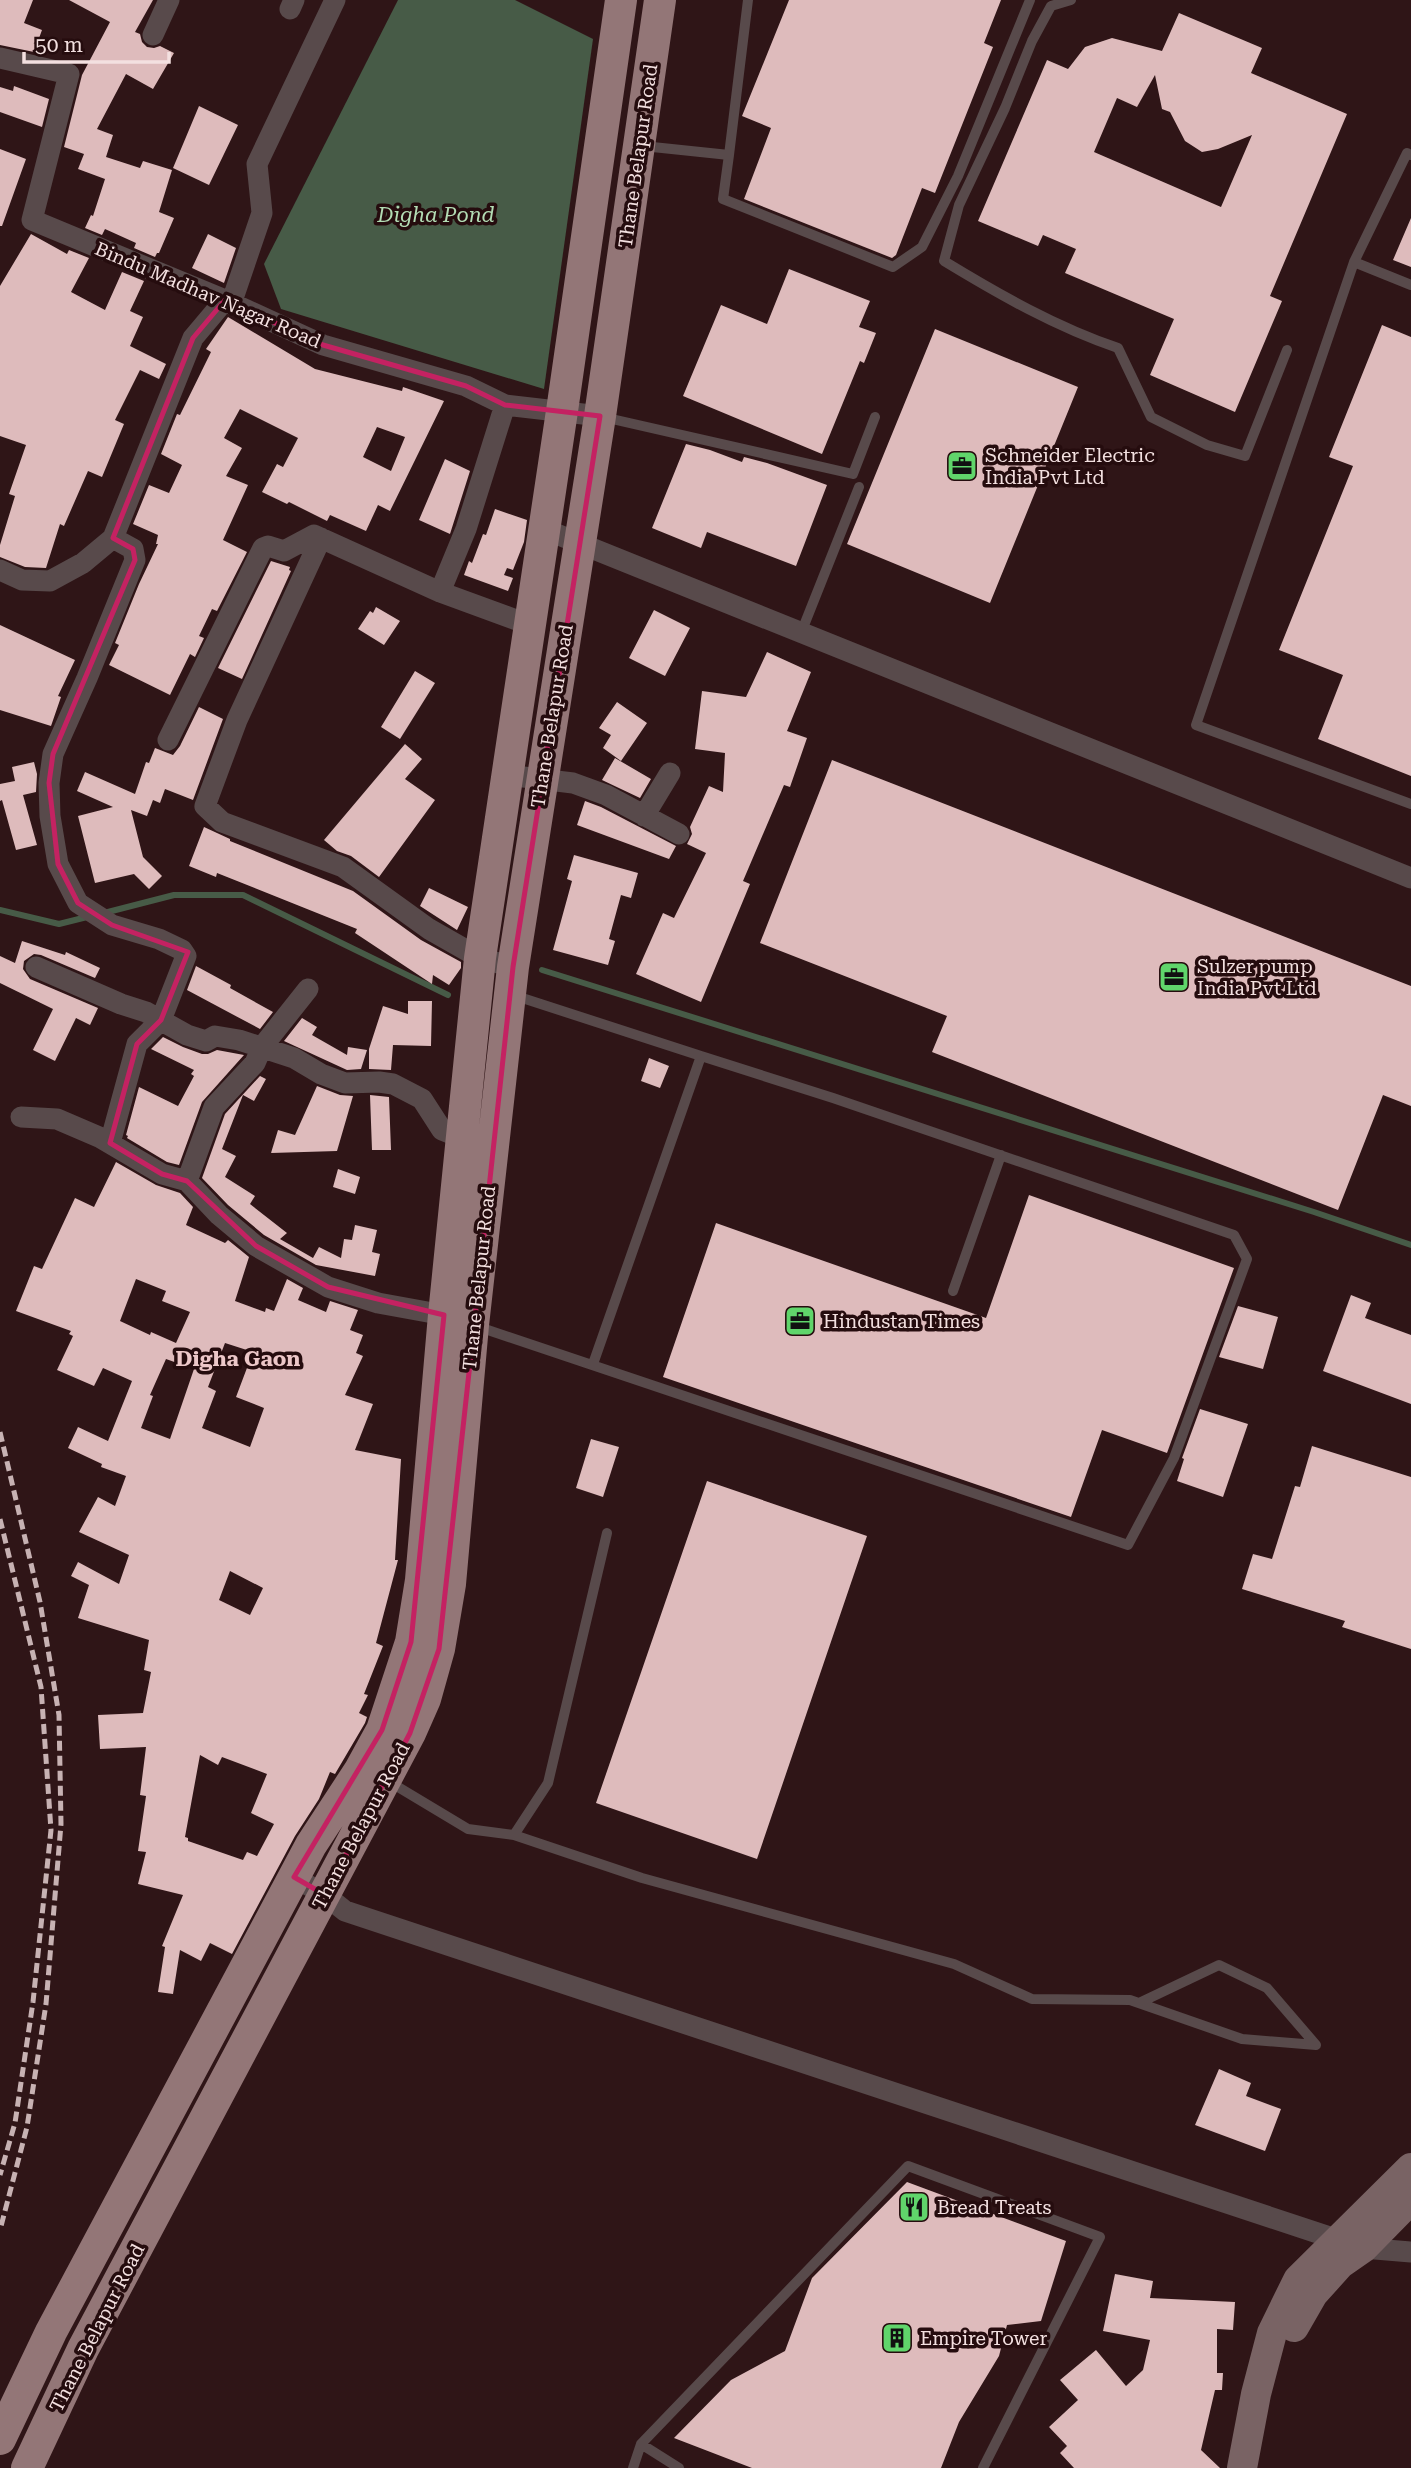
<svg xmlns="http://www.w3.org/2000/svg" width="1411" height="2468" viewBox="0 0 1411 2468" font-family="'Roboto Serif',serif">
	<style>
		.water { fill: #475b47 }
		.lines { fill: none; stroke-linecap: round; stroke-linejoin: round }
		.stream { stroke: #475b47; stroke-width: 6 }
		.building { fill: #debbbc; fill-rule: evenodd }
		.service { stroke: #584a4b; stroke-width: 10 }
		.minor { stroke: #584a4b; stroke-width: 21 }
		.secondary { stroke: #796364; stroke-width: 30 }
		.primary { stroke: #937677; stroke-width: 32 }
		.rail { stroke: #c7b2b3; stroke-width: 5; stroke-dasharray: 10 5; stroke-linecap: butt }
		.marked { fill: none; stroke: #c42262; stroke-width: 5; stroke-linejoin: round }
		.labels { text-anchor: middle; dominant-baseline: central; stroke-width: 7; stroke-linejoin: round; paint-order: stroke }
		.street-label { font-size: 19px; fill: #f3e0e0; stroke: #250c0e }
		.poi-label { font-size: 19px; fill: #f3e0e0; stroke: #250c0e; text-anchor: start }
		.water-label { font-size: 21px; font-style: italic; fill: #b3dcb4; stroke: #250c0e }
		.neighbourhood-label { font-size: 21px; font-weight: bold; fill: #ecc7c8; stroke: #250c0e }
	</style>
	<rect width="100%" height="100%" fill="#2f1517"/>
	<path class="water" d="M 398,0 L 515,0 L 593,39 L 544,389 L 281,309 L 264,264 Z"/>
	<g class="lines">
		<path class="stream" d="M 0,910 L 59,924 L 87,917
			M 104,913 L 174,895 L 243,895 L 448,995
			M 542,970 L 1314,1212 L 1411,1245"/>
	</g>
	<path class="building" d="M 0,0 L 33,0 L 24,23 L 42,30 L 34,52 L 0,45 Z
		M 69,0 L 153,0 L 135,32 L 140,34 L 142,42 L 147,47 L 154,48 L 160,46 L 174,53 L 153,89 L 126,74 L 97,129 L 113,135 L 106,157 L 140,168 L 143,161 L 172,170 L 159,212 L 174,218 L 159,253 L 157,253 L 155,257 L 134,248 L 136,243 L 105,229 L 102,235 L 85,228 L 91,215 L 93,216 L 105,179 L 78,169 L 84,154 L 64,147 L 82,75 L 110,22 Z
		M 789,0 L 1001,0 L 984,43 L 993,47 L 935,193 L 922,188 L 896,255 L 892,258 L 744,199 L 771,128 L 742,116 Z
		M 1179,13 L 1262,48 L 1251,73 L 1347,114 L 1270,296 L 1282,301 L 1235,412 L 1150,375 L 1174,319 L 1065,273 L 1076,249 L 1043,235 L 1038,246 L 978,221 L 1047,60 L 1068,69 L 1085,47 L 1112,38 L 1162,51 ZM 1155,75 L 1162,109 L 1170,112 L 1185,141 L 1202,152 L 1218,149 L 1252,135 L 1221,207 L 1094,152 L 1117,98 L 1137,107 Z
		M 14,86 L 49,99 L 42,127 L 0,112 L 0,87 L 13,91 Z
		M 199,106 L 238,125 L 209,185 L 173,168 Z
		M 0,149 L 26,159 L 2,226 L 0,226 Z
		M 1411,218 L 1411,267 L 1393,260 Z
		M 31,234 L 67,254 L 69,250 L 89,258 L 71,292 L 105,310 L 122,272 L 144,281 L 130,311 L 143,317 L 130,346 L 166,364 L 159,379 L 140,370 L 115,420 L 124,424 L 102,477 L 88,471 L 64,526 L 60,524 L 46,568 L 25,567 L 0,557 L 0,545 L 15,496 L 9,494 L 26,445 L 0,436 L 0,286 Z
		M 208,234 L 236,248 L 224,283 L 192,268 Z
		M 789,269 L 870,301 L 859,327 L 876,333 L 864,363 L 860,361 L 822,454 L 683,396 L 721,305 L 767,324 Z
		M 228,317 L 315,369 L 402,391 L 403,387 L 444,401 L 390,511 L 378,505 L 366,531 L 330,515 L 327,521 L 289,502 L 287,504 L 262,492 L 277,464 L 283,467 L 298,438 L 240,409 L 224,438 L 242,448 L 226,476 L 248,485 L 223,540 L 247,552 L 217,611 L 212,609 L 199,636 L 204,638 L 195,657 L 190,654 L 170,695 L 109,665 L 119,645 L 115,643 L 139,584 L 158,544 L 156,544 L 158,535 L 133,524 L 149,485 L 169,493 L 182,465 L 161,454 L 177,414 L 180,415 L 211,352 L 206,349 ZM 377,427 L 405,437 L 391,471 L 363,457 Z
		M 1382,325 L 1411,337 L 1411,776 L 1318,739 L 1343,675 L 1279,650 L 1353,466 L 1329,457 Z
		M 935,329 L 1078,387 L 990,603 L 847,544 Z
		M 686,444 L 710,450 L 742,462 L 744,457 L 767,463 L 827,485 L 796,566 L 707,532 L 701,548 L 652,528 Z
		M 445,459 L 470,471 L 450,534 L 419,520 Z
		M 495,509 L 527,520 L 524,542 L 513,570 L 507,568 L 504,575 L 513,578 L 508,591 L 464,575 L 469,561 L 472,563 L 483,534 L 486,535 Z
		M 271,561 L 290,567 L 289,570 L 291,571 L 242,679 L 218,668 Z
		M 376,607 L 400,621 L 384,645 L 358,629 L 370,611 L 373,613 Z
		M 654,610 L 690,628 L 665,676 L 629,658 Z
		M 0,625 L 75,660 L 58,696 L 61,697 L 51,726 L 0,710 Z
		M 767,652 L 811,672 L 787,731 L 807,738 L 790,787 L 784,785 L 743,881 L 750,884 L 701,1002 L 636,974 L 663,913 L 674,918 L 706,853 L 687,844 L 692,834 L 690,827 L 709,786 L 723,792 L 725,753 L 695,749 L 702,691 L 746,697 Z
		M 415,671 L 435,683 L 400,739 L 381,727 Z
		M 617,702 L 647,723 L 621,761 L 603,748 L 611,735 L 599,728 Z
		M 199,707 L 223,719 L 193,800 L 165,789 L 160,803 L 153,800 L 147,816 L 131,810 L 143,857 L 162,876 L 149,889 L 134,874 L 95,883 L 78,816 L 113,807 L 77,791 L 85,772 L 135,794 L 146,762 L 149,763 L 155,748 L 173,755 L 180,746 Z
		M 405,744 L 422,759 L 405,779 L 435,800 L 379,877 L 351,856 L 337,851 L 324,840 Z
		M 615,758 L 651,779 L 640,798 L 602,780 Z
		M 832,760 L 1411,986 L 1411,1106 L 1383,1095 L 1338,1210 L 932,1052 L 947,1016 L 760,943 Z
		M 34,762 L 37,774 L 36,792 L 23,795 L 37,845 L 16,850 L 2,800 L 0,801 L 0,784 L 15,781 L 12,767 Z
		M 585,801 L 601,807 L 676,846 L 669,859 L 577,825 Z
		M 204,827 L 230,839 L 230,841 L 353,891 L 421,940 L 461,962 L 461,968 L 449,985 L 433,975 L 432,984 L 355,933 L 357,929 L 217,873 L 216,877 L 189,866 Z
		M 574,855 L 638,873 L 631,898 L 621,895 L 609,939 L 615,941 L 608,965 L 553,950 L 572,881 L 567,879 Z
		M 429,888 L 468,907 L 457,930 L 420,906 Z
		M 22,941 L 65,955 L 66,952 L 100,968 L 95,978 L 41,955 L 34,954 L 24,961 L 23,969 L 30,979 L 98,1008 L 90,1025 L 76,1018 L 55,1061 L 33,1050 L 53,1009 L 0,983 L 0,956 L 15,963 Z
		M 196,966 L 231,985 L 230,988 L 273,1012 L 260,1029 L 187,990 Z
		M 408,1001 L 432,1001 L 431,1046 L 393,1045 L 391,1070 L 369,1069 L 369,1049 L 383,1006 L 408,1014 Z
		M 302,1018 L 317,1027 L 312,1035 L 347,1055 L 348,1047 L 367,1050 L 361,1069 L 347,1070 L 284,1041 Z
		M 163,1037 L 183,1047 L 202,1054 L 208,1054 L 217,1050 L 244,1055 L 202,1102 L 179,1165 L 167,1162 L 127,1138 L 128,1136 L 126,1135 L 139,1087 L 178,1106 L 194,1076 L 191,1074 L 194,1070 L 151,1049 Z
		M 649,1058 L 669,1066 L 660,1088 L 641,1081 Z
		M 260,1076 L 266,1079 L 254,1101 L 243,1095 L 222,1149 L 236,1156 L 225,1177 L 255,1196 L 250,1204 L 287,1233 L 280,1239 L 313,1258 L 319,1247 L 341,1258 L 344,1239 L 352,1240 L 355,1225 L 377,1230 L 372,1252 L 380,1254 L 375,1276 L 316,1265 L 264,1235 L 228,1205 L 202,1178 L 225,1114 Z
		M 317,1086 L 340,1095 L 353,1096 L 337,1151 L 271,1153 L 278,1130 L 295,1135 Z
		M 370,1095 L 389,1097 L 391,1150 L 372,1150 Z
		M 116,1162 L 156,1185 L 180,1193 L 193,1207 L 186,1225 L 225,1243 L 228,1240 L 249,1257 L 235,1301 L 265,1312 L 266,1308 L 274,1311 L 287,1279 L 303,1288 L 298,1300 L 326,1312 L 330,1301 L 358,1310 L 350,1330 L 363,1335 L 356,1353 L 363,1356 L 345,1395 L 373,1404 L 355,1450 L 401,1459 L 395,1560 L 398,1560 L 376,1643 L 383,1646 L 364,1694 L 368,1695 L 359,1713 L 367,1717 L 365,1723 L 335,1774 L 330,1772 L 319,1799 L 295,1836 L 232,1954 L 210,1943 L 201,1961 L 180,1950 L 173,1994 L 158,1992 L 165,1947 L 162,1946 L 183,1895 L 138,1884 L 146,1852 L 138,1851 L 146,1796 L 140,1795 L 146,1747 L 100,1749 L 98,1715 L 143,1713 L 151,1672 L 144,1670 L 149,1640 L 78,1618 L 89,1585 L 71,1576 L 78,1562 L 119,1584 L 129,1555 L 79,1532 L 98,1497 L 115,1506 L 126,1476 L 101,1467 L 102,1464 L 68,1448 L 78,1427 L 108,1441 L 132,1381 L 103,1368 L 94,1386 L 57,1370 L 73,1336 L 69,1334 L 71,1331 L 16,1311 L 34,1266 L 42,1269 L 75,1198 L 94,1207 ZM 136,1279 L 166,1291 L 162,1301 L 190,1312 L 176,1343 L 151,1332 L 150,1335 L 120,1321 ZM 225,1343 L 253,1352 L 236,1397 L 264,1408 L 250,1447 L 202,1428 L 216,1391 L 208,1387 ZM 166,1359 L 194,1369 L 170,1439 L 141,1428 L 153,1396 L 150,1395 ZM 230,1571 L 263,1588 L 250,1615 L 219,1600 ZM 200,1755 L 218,1765 L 222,1757 L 267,1774 L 251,1813 L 274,1824 L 257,1856 L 247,1852 L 243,1860 L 188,1841 L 188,1838 L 185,1837 Z
		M 338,1169 L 360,1177 L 355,1194 L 333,1187 Z
		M 1029,1195 L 1234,1268 L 1167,1453 L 1102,1430 L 1071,1517 L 663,1377 L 716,1223 L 986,1318 Z
		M 1351,1295 L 1371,1303 L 1365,1318 L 1411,1335 L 1411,1404 L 1323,1371 Z
		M 1238,1306 L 1278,1317 L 1263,1369 L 1219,1357 Z
		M 1200,1409 L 1248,1424 L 1223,1497 L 1177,1481 L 1184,1459 L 1182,1458 Z
		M 591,1439 L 619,1447 L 603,1497 L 576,1488 Z
		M 1312,1446 L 1411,1477 L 1411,1649 L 1342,1627 L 1345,1621 L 1242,1589 L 1253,1554 L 1272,1559 L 1295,1486 L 1300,1487 Z
		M 707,1481 L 867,1536 L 757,1859 L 596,1803 Z
		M 1219,2069 L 1251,2083 L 1246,2096 L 1281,2109 L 1265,2151 L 1195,2125 Z
		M 907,2182 L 1066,2241 L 1041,2321 L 1007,2325 L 999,2356 L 959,2422 L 941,2468 L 752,2468 L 674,2438 L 731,2380 L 785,2351 L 812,2278 Z
		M 1115,2274 L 1153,2281 L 1150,2298 L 1235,2302 L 1233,2330 L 1217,2329 L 1217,2373 L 1223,2373 L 1222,2390 L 1215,2390 L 1201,2450 L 1220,2468 L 1074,2468 L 1060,2453 L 1067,2446 L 1049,2427 L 1078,2400 L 1060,2380 L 1096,2350 L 1126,2386 L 1143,2370 L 1150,2340 L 1103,2331 Z"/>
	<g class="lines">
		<path class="service" d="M 1071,0 L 1051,6 L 1032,41 L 1005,108 L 959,205 L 944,261 C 1000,295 1056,327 1118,348 L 1151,417 L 1207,445 L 1245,456 L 1287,350
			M 643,146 L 729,155 L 723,199 L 893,267 L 922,247 L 958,176 L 1030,0
			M 729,155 L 748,0
			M 1354,262 L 1407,153 L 1411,155
			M 1411,285 L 1354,262 L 1196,725 L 1411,804
			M 603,417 L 853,474 L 875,417
			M 801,633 L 859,487
			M 513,995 L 701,1056
			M 953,1291 L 1001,1155
			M 476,1326 L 1128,1545 L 1174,1458 L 1247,1259 L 1234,1235 L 833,1098 L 701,1056 L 593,1364
			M 388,1781 L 468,1829 L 514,1835 L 548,1783 L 607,1533
			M 514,1835 L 642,1878 L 954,1964 L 1032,1999 L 1130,2000 L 1242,2039 L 1316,2045 L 1267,1988 L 1219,1965 L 1139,2003
			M 641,2444 L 679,2468
			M 633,2468 L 641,2444 L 908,2166 L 1100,2237 L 983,2468"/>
		<path class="minor" d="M 290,9 L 294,0
			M 153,35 L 169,0
			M 0,58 L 69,74 L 32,220 L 225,300 L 323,345 L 466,386 L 505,405 L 600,416
			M 231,304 L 262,213 L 257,164 L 335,0
			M 544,529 L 1411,878
			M 321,538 L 237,720 L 205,806 L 222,822 L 343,867 L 429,929 L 480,958 L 513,967
			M 0,570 L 22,580 L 50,581 L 83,563 L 113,538 L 193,338 L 225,300
			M 440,592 L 466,529 L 505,405
			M 168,740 L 263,548 L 268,546 L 284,551 L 314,535 L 440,592 L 530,625
			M 507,775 L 573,783 L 606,795 L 679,834
			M 644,816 L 670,773
			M 36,967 L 121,1004 L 146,1012 L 187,1035 L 206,1041 L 215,1036 L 239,1040 L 294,1058 L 321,1074 L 345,1083 L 379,1082 L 393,1084 L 422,1099 L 442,1130 L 462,1138
			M 21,1117 L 57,1119 L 99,1137 L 162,1174 L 187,1181 L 219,1215 L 256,1246 L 328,1287 L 378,1303 L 444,1315 L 456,1319
			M 110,1143 L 137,1044 L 161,1020 L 186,956 L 182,950 L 159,939 L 112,925 L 78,903 L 58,864 L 50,816 L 49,783 L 53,754 L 87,678 L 135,560 L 133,549 L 113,538
			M 187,1181 L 214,1107 L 255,1063 L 262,1047 L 308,989
			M 294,1877 L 325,1895 L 345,1911 L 1363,2248 L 1411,2252"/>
		<path class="secondary" d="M 1294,2327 L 1313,2294 L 1340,2264 L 1363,2248 L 1411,2199
			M 1242,2468 L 1256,2394 L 1272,2333 L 1298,2280 L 1411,2168"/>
		<path class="primary" d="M 0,2439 L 51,2332 L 311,1845 L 360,1770 L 382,1730 L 411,1642 L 421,1580 L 444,1315 L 480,958 L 562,411 L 621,0
			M 27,2468 L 83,2349 L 410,1733 L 425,1699 L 439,1649 L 450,1584 L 473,1325 L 513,967 L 600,416 L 660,0"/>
		<path class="rail" d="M 0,1432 L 40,1602 L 59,1715 L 61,1824 L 46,2004 L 27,2127 L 0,2230
			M 0,1519 L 41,1687 L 51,1830 L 33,2002 L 15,2123 L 0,2175"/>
	</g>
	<path class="marked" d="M 225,300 L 323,345 L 466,386 L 505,405 L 600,416 L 513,967 L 439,1649 L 410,1733 L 325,1895 L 294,1877 L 382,1730 L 411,1642 L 444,1315 L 328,1287 L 256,1246 L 187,1181 L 162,1174 L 110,1143 L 137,1044 L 161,1020 L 188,952 L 112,925 L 78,903 L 58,864 L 49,783 L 53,754 L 135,560 L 133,549 L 113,538 L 193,338 Z"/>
	<defs>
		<g id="office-square" transform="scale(1.575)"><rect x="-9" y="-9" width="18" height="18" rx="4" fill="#60d56b" stroke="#250c0e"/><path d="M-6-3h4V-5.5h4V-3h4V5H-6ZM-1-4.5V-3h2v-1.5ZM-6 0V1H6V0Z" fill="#111"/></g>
		<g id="restaurant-square" transform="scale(1.575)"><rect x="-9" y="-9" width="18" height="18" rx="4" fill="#60d56b" stroke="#250c0e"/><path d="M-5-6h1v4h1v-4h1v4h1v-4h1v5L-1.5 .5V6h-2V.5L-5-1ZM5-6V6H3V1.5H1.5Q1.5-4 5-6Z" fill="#111"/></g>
		<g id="building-square" transform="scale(1.575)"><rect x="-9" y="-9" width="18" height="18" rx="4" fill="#60d56b" stroke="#250c0e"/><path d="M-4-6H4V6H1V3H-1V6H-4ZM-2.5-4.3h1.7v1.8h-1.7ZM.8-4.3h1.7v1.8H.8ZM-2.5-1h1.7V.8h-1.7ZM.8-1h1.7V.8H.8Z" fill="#111"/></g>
	</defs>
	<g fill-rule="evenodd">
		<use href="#office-square" x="962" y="466"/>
		<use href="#office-square" x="1174" y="977"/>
		<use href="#office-square" x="800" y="1321"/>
		<use href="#restaurant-square" x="914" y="2207"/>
		<use href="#building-square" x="897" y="2338"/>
	</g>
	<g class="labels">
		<g class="street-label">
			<text transform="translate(638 156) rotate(-82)">Thane Belapur Road</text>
			<text transform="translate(208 295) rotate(23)">Bindu Madhav Nagar Road</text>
			<text transform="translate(552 716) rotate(-81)">Thane Belapur Road</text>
			<text transform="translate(479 1278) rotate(-84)">Thane Belapur Road</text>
			<text transform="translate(361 1826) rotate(-62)">Thane Belapur Road</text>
			<text transform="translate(97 2328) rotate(-63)">Thane Belapur Road</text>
		</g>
		<g class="poi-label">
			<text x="985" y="455">Schneider Electric<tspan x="985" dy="22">India Pvt Ltd</tspan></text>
			<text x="1197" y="966">Sulzer pump<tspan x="1197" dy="22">India Pvt Ltd</tspan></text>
			<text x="823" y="1321">Hindustan Times</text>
			<text x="937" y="2207">Bread Treats</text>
			<text x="920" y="2338">Empire Tower</text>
		</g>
		<g class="water-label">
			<text x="436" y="215">Digha Pond</text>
		</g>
		<g class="neighbourhood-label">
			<text x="238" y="1359">Digha Gaon</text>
		</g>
	</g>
	<path d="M24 52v10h145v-10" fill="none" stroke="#f3e0e0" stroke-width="3.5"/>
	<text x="35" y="52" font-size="21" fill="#f3e0e0" stroke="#250c0e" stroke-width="5" paint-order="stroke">50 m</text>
</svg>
